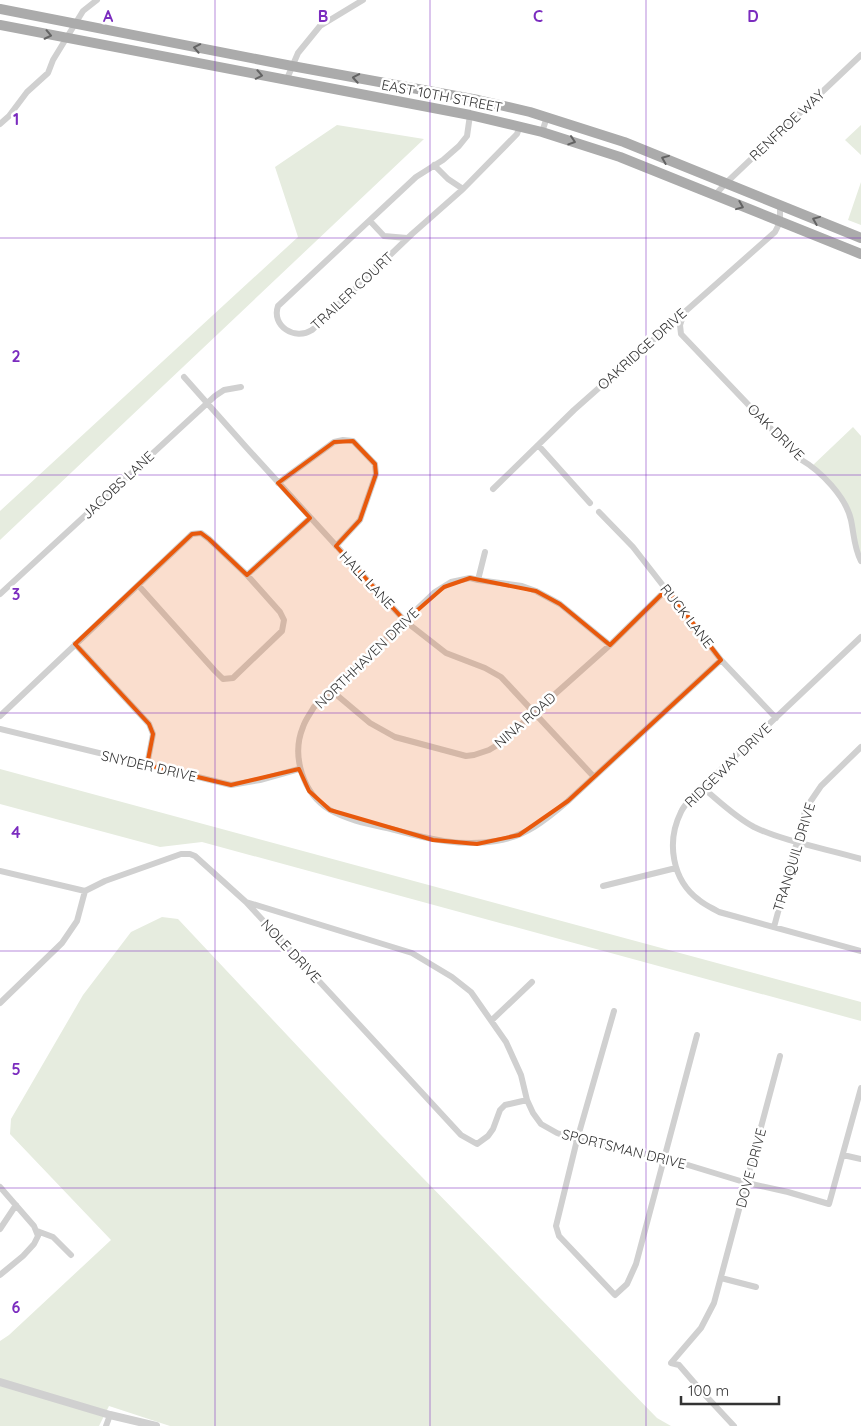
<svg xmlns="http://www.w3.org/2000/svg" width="861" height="1426" viewBox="0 0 861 1426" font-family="Quicksand,sans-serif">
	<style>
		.green { fill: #e6ecdf }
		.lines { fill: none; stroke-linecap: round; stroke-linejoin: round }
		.minor { stroke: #d0d0d0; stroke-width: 6 }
		.tertiary { stroke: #d0d0d0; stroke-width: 8 }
		.primary { stroke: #ababab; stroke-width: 10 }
		.oneway { stroke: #636363 }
		.marked { fill: #e8590c; fill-opacity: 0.2; stroke: #e8590c; stroke-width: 4; stroke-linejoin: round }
		.grid { fill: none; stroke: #7b2cbf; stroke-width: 1; stroke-opacity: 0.55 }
		.labels { text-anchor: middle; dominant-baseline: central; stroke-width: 5; stroke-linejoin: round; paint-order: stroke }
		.street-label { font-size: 14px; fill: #333; stroke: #fff }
		.grid-label { font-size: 16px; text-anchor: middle; font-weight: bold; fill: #7b2cbf; stroke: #fff; stroke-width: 5; stroke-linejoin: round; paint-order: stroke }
	</style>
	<rect width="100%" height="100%" fill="#fff"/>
	<path class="green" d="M 337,125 L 424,139 L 0,540 L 0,511 L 298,237 L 275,167 Z
		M 861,125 L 861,155 L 845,140 Z
		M 861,182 L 861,225 L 848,220 Z
		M 853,427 L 861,436 L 861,558 L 851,519 L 834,489 L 812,466 Z
		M 0,769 L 861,1002 L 861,1021 L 202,842 L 160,847 L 0,804 Z
		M 162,917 L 178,919 L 381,1135 L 657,1418 L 671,1426 L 170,1426 L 109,1406 L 99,1426 L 0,1426 L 0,1341 L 9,1335 L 111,1240 L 10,1134 L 11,1119 L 83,995 L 131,932 Z"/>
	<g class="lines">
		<path class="minor" d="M 286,81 L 298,53 L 320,26 L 363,0
			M 470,115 L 467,136 L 459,146 L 443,160 L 416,177 L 278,306 C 271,326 295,341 312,330 L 412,234 L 463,189 L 517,134 L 520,126
			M 0,124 L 9,116 L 27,92 L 48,73 L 53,60 L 83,11 L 97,0
			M 542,132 L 547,117
			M 434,165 L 448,179 L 463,189
			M 714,196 L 726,183 L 861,55
			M 370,221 L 384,236 L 407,238
			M 684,313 L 680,325 L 681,334 L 800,459 C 821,471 846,497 851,520 C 854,534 854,548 861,561
			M 184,377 L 246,447 L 405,621 L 446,653 L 485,668 L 501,677 L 594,777
			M 538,445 L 590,503
			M 278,483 L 334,442 L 343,440 L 353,441 L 375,464 L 376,474 L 360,520 L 336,546
			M 493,489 L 574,410 L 775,232 L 780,222 L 780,205
			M 599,512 L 633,547 L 721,660 L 776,718
			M 478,580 L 485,552
			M 138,585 L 215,671 L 223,679 L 233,678 L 282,631 L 284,620 L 280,612 L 247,575
			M 0,594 L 215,396 L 224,390 L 241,387
			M 861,637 L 692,797 C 688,802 683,807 681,812 C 666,842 672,880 699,900 C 705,905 712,908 719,912 L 861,951
			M 75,644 L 149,724 L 153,734 L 147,765
			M 610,645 L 560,604 L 536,591 L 522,586 L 478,580 L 470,578 L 451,582 L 435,592 L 314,707 C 310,714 305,720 303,727 C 291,756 303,794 330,810 C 349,821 374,825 395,830 C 428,839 462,847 496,841 C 525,837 546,820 568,801 L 721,660
			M 332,691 L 370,723 L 395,737 L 466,756 L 474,755 L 489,750 L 499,744 L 610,645 L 667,589
			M 0,716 L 192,534 L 201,533 L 209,539 L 247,575 L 310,518
			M 0,729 L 231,785 L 260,780 L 299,769
			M 702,787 C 719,801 735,817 754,827 C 785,842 828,849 861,859
			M 0,871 L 85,891 L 105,881 L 181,854 L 190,854 L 195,856 L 246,902 L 461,1135 L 477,1144 L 488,1136 L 493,1129 L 500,1110 L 505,1105 L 527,1100
			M 603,886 L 676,868
			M 246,902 L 412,953 L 452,977 L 471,992 L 506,1042 L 521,1075 L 527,1100 L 533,1113 L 541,1124 L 557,1133 L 577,1140 L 665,1158 L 747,1183 L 788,1192 L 829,1204 L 861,1088
			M 774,927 L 806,808 L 821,786 L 861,747
			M 0,1003 L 62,943 L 77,921 L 85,891
			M 614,1011 L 577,1140 L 556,1226 L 559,1236 L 615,1295 L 627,1284 L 636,1264 L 697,1035
			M 492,1020 L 532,982
			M 843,1155 L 861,1159
			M 0,1187 L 34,1226 L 38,1236 L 34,1244 L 23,1256 L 0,1275
			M 0,1229 L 16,1205
			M 37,1231 L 53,1237 L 71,1255
			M 721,1278 L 756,1287
			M 698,1387 L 679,1365 L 671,1363 L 701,1328 L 714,1303 L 780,1056
			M 706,1396 L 734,1426
			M 106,1426 L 110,1415"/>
		<path class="tertiary" d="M 0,1382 L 110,1415 L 156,1426"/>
		<path class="primary" d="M 0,9 L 292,66 L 478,100 L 530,112 L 624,142 L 861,238
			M 0,25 L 470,115 L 542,132 L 620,157 L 861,254"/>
	</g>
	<defs><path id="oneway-chevron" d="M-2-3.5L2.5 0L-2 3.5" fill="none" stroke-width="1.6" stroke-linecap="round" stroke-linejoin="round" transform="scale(1.25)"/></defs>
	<g class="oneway">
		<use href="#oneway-chevron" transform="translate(48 35) rotate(12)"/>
		<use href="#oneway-chevron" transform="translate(197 48) rotate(-169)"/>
		<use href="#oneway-chevron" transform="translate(259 75) rotate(11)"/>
		<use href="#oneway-chevron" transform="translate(356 78) rotate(-170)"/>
		<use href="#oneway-chevron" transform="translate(572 141) rotate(18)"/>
		<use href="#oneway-chevron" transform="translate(665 159) rotate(-158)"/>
		<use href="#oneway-chevron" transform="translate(740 206) rotate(22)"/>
		<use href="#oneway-chevron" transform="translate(816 220) rotate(-158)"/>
	</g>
	<path class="marked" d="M 353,441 L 375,464 L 376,474 L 360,520 L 336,546 L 405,621 L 444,587 L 470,578 L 536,591 L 560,604 L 610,645 L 667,589 L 721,660 L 568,801 L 519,835 L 477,844 L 433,840 L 330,810 L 309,791 L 299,769 L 231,785 L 147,765 L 153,734 L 149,724 L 75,644 L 192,534 L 201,533 L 209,539 L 247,575 L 310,518 L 278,483 L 334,442 Z"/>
	<path class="grid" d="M 215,0 L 215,1426M 430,0 L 430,1426M 646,0 L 646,1426M 0,238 L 861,238M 0,475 L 861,475M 0,713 L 861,713M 0,951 L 861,951M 0,1188 L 861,1188"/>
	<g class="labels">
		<g class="street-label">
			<text transform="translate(442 96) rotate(11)">EAST 10TH STREET</text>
			<text transform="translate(787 125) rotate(-43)">RENFROE WAY</text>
			<text transform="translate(352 291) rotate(-43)">TRAILER COURT</text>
			<text transform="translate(642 349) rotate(-42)">OAKRIDGE DRIVE</text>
			<text transform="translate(776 432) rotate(45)">OAK DRIVE</text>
			<text transform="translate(118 485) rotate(-43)">JACOBS LANE</text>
			<text transform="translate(367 580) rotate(47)">HALL LANE</text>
			<text transform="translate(687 616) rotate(52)">RUCK LANE</text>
			<text transform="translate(367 658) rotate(-44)">NORTHHAVEN DRIVE</text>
			<text transform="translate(525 720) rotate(-41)">NINA ROAD</text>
			<text transform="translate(728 765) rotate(-44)">RIDGEWAY DRIVE</text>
			<text transform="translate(149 766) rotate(13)">SNYDER DRIVE</text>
			<text transform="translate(794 857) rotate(-73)">TRANQUIL DRIVE</text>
			<text transform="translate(291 951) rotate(47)">NOLE DRIVE</text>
			<text transform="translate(624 1149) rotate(14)">SPORTSMAN DRIVE</text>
			<text transform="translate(751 1168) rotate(-75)">DOVE DRIVE</text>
		</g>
	</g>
	<g class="grid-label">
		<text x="108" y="22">A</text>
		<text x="323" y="22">B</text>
		<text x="538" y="22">C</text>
		<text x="753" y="22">D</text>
		<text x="16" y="125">1</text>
		<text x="16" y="362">2</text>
		<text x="16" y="600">3</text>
		<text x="16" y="838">4</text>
		<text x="16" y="1075">5</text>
		<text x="16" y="1313">6</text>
	</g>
	<path d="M681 1396v8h98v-8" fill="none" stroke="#333333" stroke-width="2.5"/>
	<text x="688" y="1396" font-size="15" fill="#333333" stroke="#ffffff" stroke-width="4" paint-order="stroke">100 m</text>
</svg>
